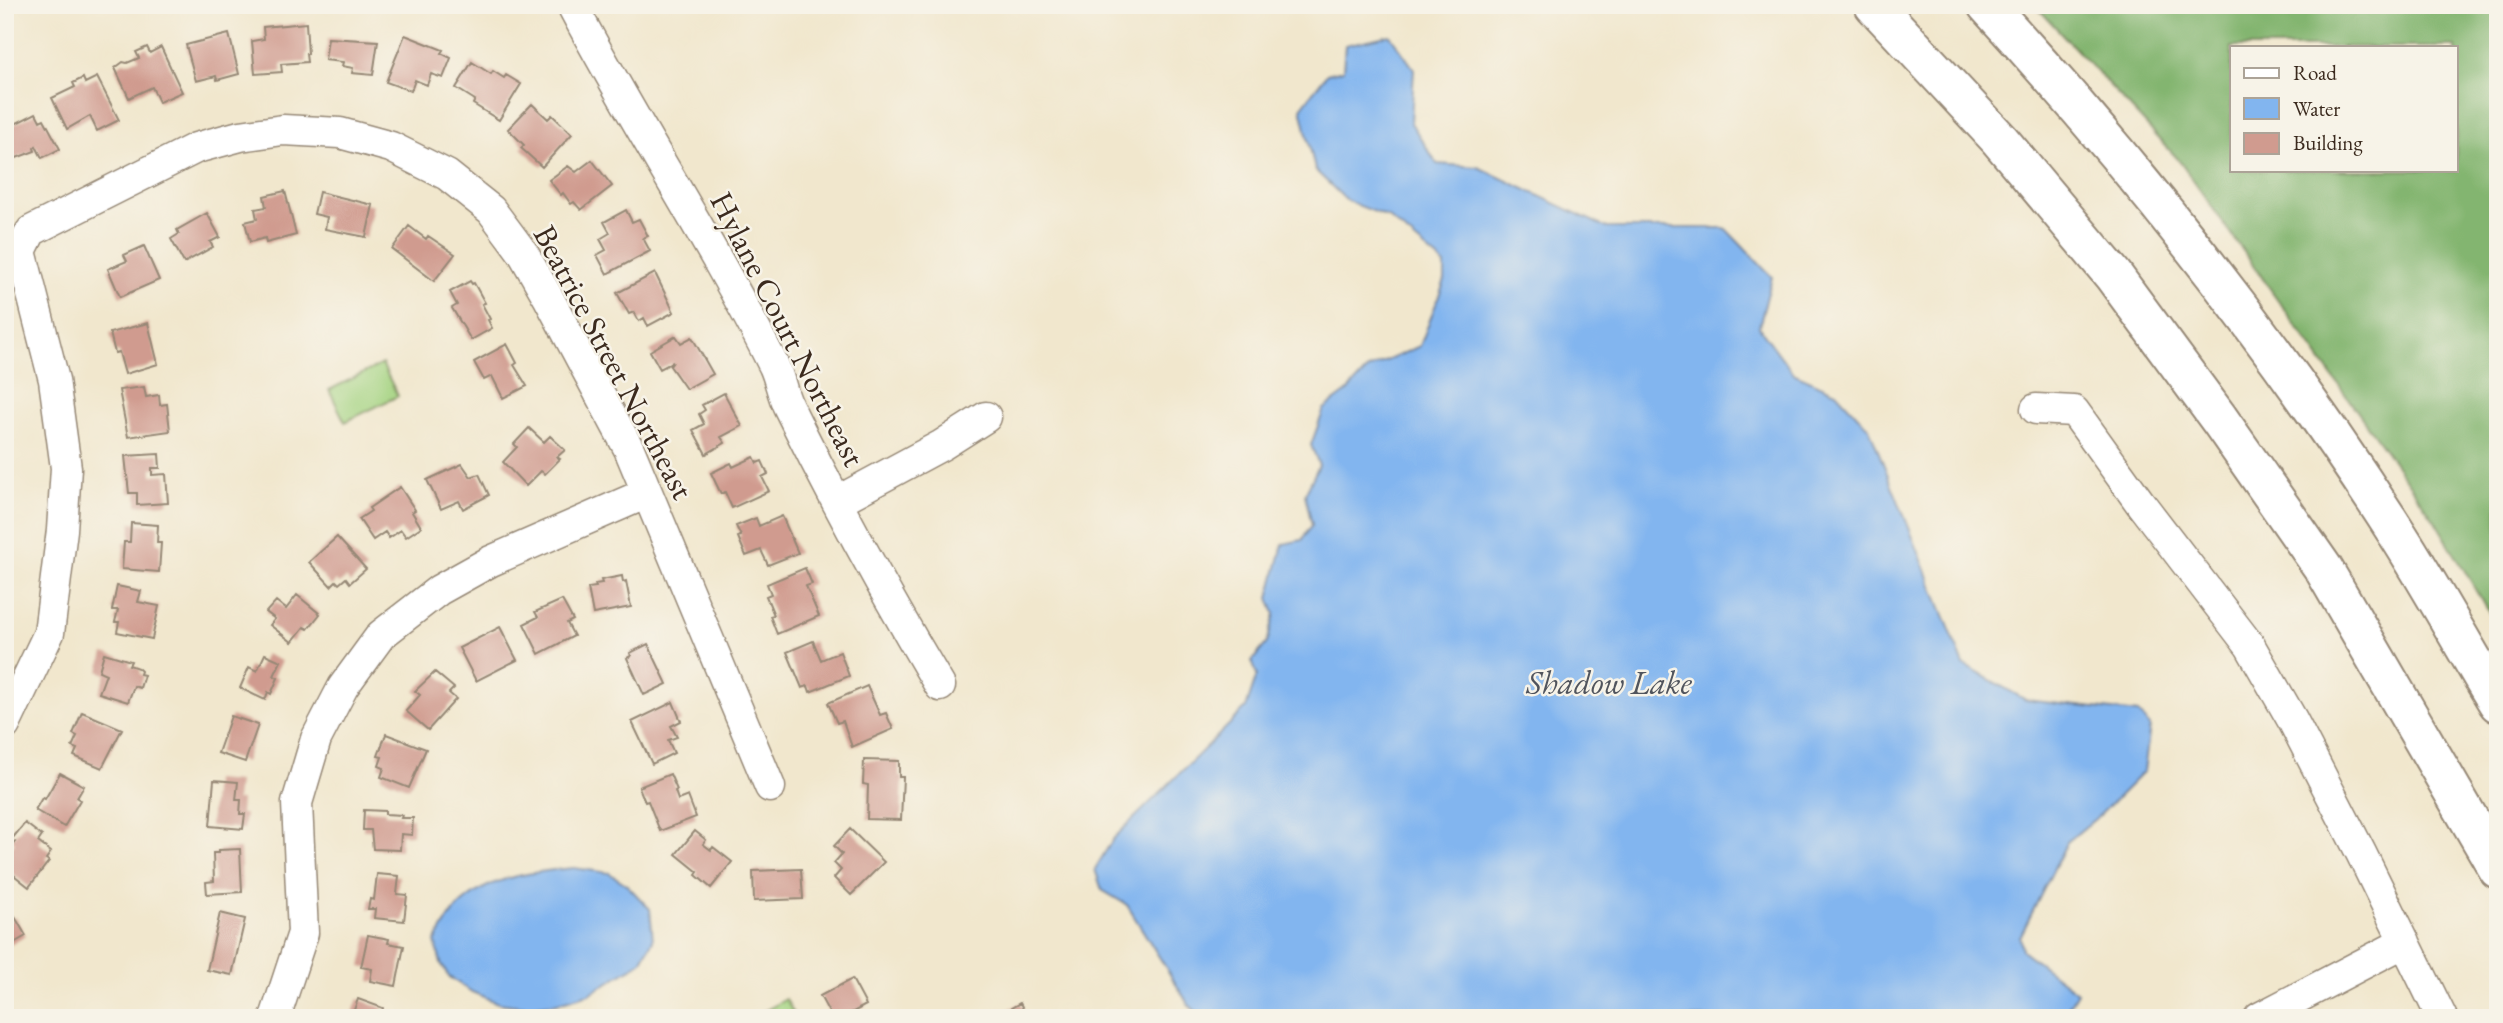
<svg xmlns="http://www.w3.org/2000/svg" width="2503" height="1023" viewBox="0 0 2503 1023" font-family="'EB Garamond',serif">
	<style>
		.green { fill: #a4d381; stroke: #707e50; stroke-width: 2 }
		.forest { fill: #83b56f; stroke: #5f7046; stroke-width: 2; fill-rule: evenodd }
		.water { fill: #82b5ef; stroke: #5e7086; stroke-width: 2 }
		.building { fill: #d09b8f }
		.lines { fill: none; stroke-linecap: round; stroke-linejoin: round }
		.minor-casing { stroke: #968876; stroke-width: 33 }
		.highway-casing { stroke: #968876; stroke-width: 42 }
		.minor { stroke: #fff; stroke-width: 30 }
		.highway { stroke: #fff; stroke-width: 38 }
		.labels { text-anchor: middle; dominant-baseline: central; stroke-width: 5; stroke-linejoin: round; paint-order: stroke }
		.street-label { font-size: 32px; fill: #3b2a1e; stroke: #f7f3e8 }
		.water-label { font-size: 33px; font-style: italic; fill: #50545d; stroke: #f7f3e8 }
	</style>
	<rect width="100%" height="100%" fill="#f7f3e8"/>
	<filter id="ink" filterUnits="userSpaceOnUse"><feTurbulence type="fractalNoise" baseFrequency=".0143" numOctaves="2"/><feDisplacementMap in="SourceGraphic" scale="14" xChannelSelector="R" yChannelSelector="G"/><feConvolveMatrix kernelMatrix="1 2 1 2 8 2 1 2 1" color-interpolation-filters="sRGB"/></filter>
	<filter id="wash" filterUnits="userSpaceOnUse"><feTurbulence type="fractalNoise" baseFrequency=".00686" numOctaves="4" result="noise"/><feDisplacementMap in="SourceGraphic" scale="28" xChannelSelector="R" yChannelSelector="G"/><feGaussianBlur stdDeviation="1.57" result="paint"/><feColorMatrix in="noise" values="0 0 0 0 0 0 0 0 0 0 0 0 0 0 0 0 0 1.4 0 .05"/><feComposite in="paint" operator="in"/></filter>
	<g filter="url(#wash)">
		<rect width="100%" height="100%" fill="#f1e7cd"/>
		<path class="green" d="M 382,364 L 398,396 L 345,422 L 329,390 Z
			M 786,999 L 796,1018 L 752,1018 Z"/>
		<path class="forest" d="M 2035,5 L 2498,5 L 2498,627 L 2434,519 L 2177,158 ZM 2232,47 L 2456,47 L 2456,170 L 2232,170 Z"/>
		<path class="water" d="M 1390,35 L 1414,69 L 1411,123 L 1437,164 L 1478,167 L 1607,228 L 1725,228 L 1772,277 L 1759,327 L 1793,373 L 1836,392 L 1869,428 L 1964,665 L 2026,700 L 2138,713 L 2150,726 L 2144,771 L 2101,814 L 2067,842 L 2020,937 L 2022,950 L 2077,992 L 2062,1018 L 1203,1018 L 1189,1005 L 1127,905 L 1102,890 L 1095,869 L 1113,839 L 1246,708 L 1257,675 L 1252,661 L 1267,643 L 1275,614 L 1269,598 L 1283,544 L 1302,540 L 1312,525 L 1305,494 L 1319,465 L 1311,445 L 1324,409 L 1347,392 L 1368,369 L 1420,346 L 1445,280 L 1445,265 L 1388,217 L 1347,201 L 1315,170 L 1301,108 L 1327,74 L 1343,70 L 1345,45 Z
			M 574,868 L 609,873 L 626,884 L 650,909 L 653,940 L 641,962 L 589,994 L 558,1003 L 528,1007 L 498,1003 L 472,992 L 449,977 L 441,963 L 435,942 C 442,931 447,918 456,909 C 487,876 531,872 574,868 Z"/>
		<g id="blocks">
			<path class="building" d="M 306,23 L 308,54 L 306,54 L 307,62 L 281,64 L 282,72 L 255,74 L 252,41 L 264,39 L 263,27 Z
				M 229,34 L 239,74 L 217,80 L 216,76 L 196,81 L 186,45 Z
				M 405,35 L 443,50 L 441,53 L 451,58 L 443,78 L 431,74 L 427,85 L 415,80 L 411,91 L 386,82 Z
				M 328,38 L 378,41 L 373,75 L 352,73 L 353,68 L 342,66 L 343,62 L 325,60 Z
				M 147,47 L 150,53 L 161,47 L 182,92 L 159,102 L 152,87 L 129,98 L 115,68 L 123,62 L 127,63 L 139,58 L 136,52 Z
				M 472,62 L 491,74 L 493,71 L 504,78 L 506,75 L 521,84 L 499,120 L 473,104 L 475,100 L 456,88 Z
				M 97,77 L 119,120 L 97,131 L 90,116 L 67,129 L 52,98 L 75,87 L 73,83 L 83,78 L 85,83 Z
				M 532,104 L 548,119 L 552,115 L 572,134 L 542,167 L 521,148 L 524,145 L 508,129 Z
				M 36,113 L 40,121 L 44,119 L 60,149 L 42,158 L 36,146 L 34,148 L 35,151 L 11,160 L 5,150 L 5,129 Z
				M 592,160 L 612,186 L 581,210 L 574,202 L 571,204 L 563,193 L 561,195 L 549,180 L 568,166 L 576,172 Z
				M 285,191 L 296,235 L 266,243 L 265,238 L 250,242 L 245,222 L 257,219 L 255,209 L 266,207 L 264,196 Z
				M 319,192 L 373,205 L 366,237 L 325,229 L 327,217 L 314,214 Z
				M 626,210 L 632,222 L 639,219 L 648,236 L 643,238 L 650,251 L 607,274 L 597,255 L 606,250 L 600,239 L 610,233 L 604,222 Z
				M 207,213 L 220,237 L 210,242 L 213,247 L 184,263 L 171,239 L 179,234 L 177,230 Z
				M 409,226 L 426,239 L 428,236 L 455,254 L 434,281 L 392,249 Z
				M 144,246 L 159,280 L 120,297 L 108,269 L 127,261 L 124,255 Z
				M 655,273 L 674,312 L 648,326 L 644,318 L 639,321 L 634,312 L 629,314 L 617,293 Z
				M 470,281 L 472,284 L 474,283 L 485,303 L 482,304 L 490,319 L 488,320 L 492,328 L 471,340 L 452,308 L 457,305 L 450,292 Z
				M 148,323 L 158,364 L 125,374 L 119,352 L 115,353 L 110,333 Z
				M 676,336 L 681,343 L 692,337 L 713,374 L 686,389 L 670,366 L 673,362 L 660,369 L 650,351 Z
				M 507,344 L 517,363 L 514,365 L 527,386 L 503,398 L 492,376 L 484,380 L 474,362 Z
				M 144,387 L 146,397 L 159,395 L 160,405 L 167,404 L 170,431 L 128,437 L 119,390 Z
				M 724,393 L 742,426 L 721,437 L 725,443 L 706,454 L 693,430 L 704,424 L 699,414 L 705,410 L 702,405 Z
				M 529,428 L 544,442 L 550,436 L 565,450 L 557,457 L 560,459 L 545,474 L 541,471 L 526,486 L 503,462 L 517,447 L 514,444 Z
				M 159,454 L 160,468 L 152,468 L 152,475 L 166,474 L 168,503 L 137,505 L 137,493 L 129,493 L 125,456 Z
				M 754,457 L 757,463 L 762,461 L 768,474 L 762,477 L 769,491 L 732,508 L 725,492 L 721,494 L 711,473 L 731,463 L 733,467 Z
				M 462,464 L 471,477 L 479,474 L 489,495 L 463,509 L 459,501 L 441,509 L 427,480 Z
				M 400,487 L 415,510 L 412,512 L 421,527 L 406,537 L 401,530 L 389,538 L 385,532 L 373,540 L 359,519 L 371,511 L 369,508 Z
				M 782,516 L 798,553 L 768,565 L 761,550 L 746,556 L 738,537 L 741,536 L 736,526 L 756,518 L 759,526 Z
				M 131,523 L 158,525 L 157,543 L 161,543 L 159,572 L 122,569 L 124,542 L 130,542 Z
				M 337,537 L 366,569 L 350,583 L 346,578 L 339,584 L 336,581 L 331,586 L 309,562 Z
				M 805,568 L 812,584 L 806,586 L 819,616 L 777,634 L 770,616 L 774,615 L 766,596 L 771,594 L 767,584 Z
				M 622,576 L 623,582 L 626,581 L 631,607 L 593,614 L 588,588 L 596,587 L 595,584 L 602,583 L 601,580 Z
				M 117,586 L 141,591 L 138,602 L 159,606 L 152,639 L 117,632 L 119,622 L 115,622 L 118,610 L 112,610 Z
				M 297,595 L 320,614 L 308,629 L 304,627 L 292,642 L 270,625 L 275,619 L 266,612 L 276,601 L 286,609 Z
				M 562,600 L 573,620 L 567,623 L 574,636 L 539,654 L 524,624 L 538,617 L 535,612 Z
				M 500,627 L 517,660 L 476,681 L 459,648 Z
				M 813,641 L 821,660 L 840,652 L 849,676 L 810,692 L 808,686 L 802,688 L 787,652 Z
				M 648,644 L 667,684 L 644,695 L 627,658 L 631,656 L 630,653 Z
				M 104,653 L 131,661 L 129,665 L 138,668 L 141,671 L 140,674 L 144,675 L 140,688 L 134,686 L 128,702 L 99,693 L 106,674 L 99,671 Z
				M 265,654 L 281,661 L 274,676 L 278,678 L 271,694 L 268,692 L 265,700 L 240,688 L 249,667 L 257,671 Z
				M 435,672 L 454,688 L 449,693 L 456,699 L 428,730 L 406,711 L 420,695 L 415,691 Z
				M 867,686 L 880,715 L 886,713 L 893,729 L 852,747 L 843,721 L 837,723 L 828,703 Z
				M 673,702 L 681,721 L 671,726 L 677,737 L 668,740 L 674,753 L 652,764 L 632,722 Z
				M 82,712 L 122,729 L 102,768 L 74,756 L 77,749 L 72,747 L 77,736 L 73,734 Z
				M 231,716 L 258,725 L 245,762 L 218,753 Z
				M 386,734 L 426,749 L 409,788 L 381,777 L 384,768 L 379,766 L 382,757 L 378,756 Z
				M 864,760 L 899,761 L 899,777 L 903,777 L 901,820 L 867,819 L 868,785 L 863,784 Z
				M 60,773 L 84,786 L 77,798 L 80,800 L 64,827 L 35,810 L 42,798 L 45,799 Z
				M 670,774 L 677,790 L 675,791 L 678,800 L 688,796 L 696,817 L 660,831 L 648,801 L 645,802 L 639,787 Z
				M 214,780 L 238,782 L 236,800 L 241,800 L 240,814 L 245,814 L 243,829 L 210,826 Z
				M 364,810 L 385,811 L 385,814 L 402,815 L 401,818 L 413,818 L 412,835 L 401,834 L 400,850 L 373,849 L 371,830 L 363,830 Z
				M 25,823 L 42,836 L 38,842 L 51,852 L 46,859 L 49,861 L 29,887 L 5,868 L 5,854 L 15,842 L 11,840 Z
				M 850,829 L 884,862 L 851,895 L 834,878 L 841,870 L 834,863 L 842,854 L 834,846 Z
				M 695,831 L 706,840 L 703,844 L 711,850 L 713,847 L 732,862 L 711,888 L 696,875 L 698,872 L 676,854 Z
				M 240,849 L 242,892 L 207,894 L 206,882 L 214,881 L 213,853 L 219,853 L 219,850 Z
				M 801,869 L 803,899 L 754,901 L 753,871 Z
				M 377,874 L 399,876 L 397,894 L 407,895 L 404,921 L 374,918 L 375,909 L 368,909 L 370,899 L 374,900 Z
				M 220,913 L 245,919 L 232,975 L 207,970 Z
				M 15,917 L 26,936 L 5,948 L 5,923 Z
				M 368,935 L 389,939 L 388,943 L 404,946 L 396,986 L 370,981 L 372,969 L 361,967 Z
				M 852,979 L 866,1005 L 842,1018 L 832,1018 L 820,996 Z
				M 358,999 L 383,1008 L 380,1018 L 351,1018 Z
				M 1020,1003 L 1028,1018 L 994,1018 Z"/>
		</g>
	</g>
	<g filter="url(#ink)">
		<use href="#blocks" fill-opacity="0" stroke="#968876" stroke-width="2"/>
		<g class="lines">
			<g class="minor-casing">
				<path id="minor" d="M 572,5 C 636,127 713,243 774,366 C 780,379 782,394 788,406 C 835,502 886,595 940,686
					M 2036,409 L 2074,411 L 2141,504 L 2250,646 L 2293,721 L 2361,853 L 2442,1018
					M 838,501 L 942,445 L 986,417
					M 5,725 L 49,633 L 62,530 L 66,468 L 54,380 L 21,251 L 31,231 L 196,148 L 240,136 L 283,130 L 340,133 L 391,147 L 447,175 L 491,210 L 523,253 L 548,297 L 629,449 L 770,787
					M 275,1018 L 303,933 L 297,803 L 316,739 L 343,687 L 381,635 L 439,590 L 491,561 L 647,493
					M 2259,1018 L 2405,942"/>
			</g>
			<g class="highway-casing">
				<path id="highway" d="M 1874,5 L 1999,139 L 2113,275 L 2219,419 L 2323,568 L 2498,869
					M 1987,5 C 2138,170 2277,346 2398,535 C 2433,590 2464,647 2498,703"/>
			</g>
			<use href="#minor" class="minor"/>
			<use href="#highway" class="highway"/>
		</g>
	</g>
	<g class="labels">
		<g class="street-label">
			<text transform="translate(788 329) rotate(63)">Hylane Court Northeast</text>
			<text transform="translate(614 362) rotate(62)">Beatrice Street Northeast</text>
		</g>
		<g class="water-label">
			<text x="1609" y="682">Shadow Lake</text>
		</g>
	</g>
	<rect width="2503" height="1023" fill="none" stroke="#f7f3e8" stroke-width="28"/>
	<rect x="2230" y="46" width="228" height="126" fill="#f7f3e8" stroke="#aca397" stroke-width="2"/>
	<rect x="2244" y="68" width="35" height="10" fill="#ffffff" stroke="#aca397" stroke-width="2"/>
	<text x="2293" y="80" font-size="21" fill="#3b2a1e">Road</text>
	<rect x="2244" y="98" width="35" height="21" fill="#82b5ef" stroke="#aca397" stroke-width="2"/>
	<text x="2293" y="116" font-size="21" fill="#3b2a1e">Water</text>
	<rect x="2244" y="133" width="35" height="21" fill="#d09b8f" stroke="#aca397" stroke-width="2"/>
	<text x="2293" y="150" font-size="21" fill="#3b2a1e">Building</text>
</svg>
